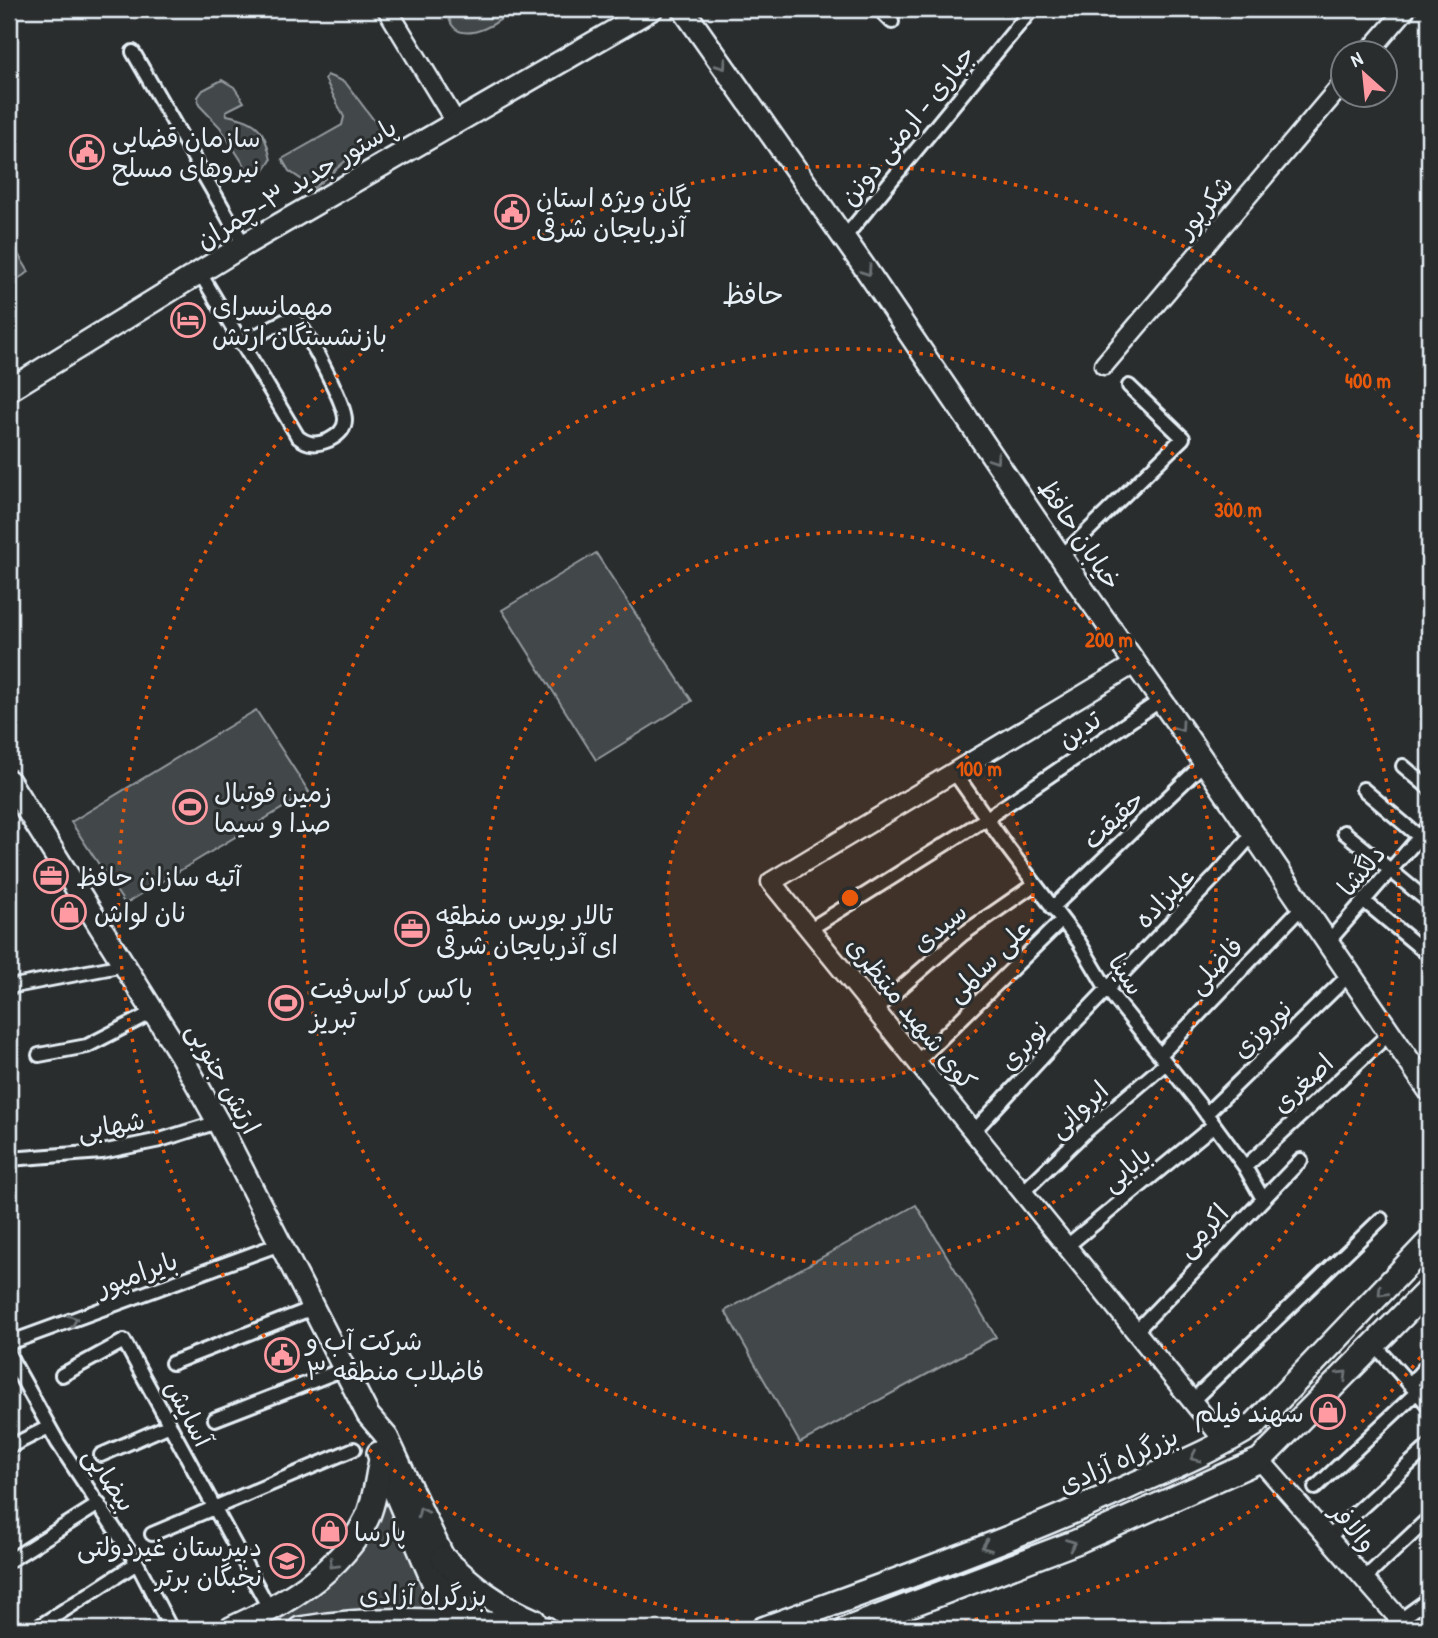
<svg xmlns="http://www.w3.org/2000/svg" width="1438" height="1638" viewBox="0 0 1438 1638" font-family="'Patrick Hand','Playpen Sans Arabic',sans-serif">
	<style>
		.green { fill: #424648; stroke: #959ca0; stroke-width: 2 }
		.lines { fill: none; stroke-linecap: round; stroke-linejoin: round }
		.street-casing { stroke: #e8f1f8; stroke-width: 18 }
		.secondary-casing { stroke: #e8f1f8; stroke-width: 23 }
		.primary-casing { stroke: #e8f1f8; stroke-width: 26 }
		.highway-casing { stroke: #e8f1f8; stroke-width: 28 }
		.street { stroke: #2a2d2e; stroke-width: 12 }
		.secondary { stroke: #2a2d2e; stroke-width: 18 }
		.primary { stroke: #2a2d2e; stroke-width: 21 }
		.highway { stroke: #2a2d2e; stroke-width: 23 }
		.oneway { stroke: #6c7275 }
		.ring { fill: none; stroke: #e8590c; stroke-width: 3.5; stroke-dasharray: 3.5 7 }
		.labels { text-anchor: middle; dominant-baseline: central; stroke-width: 6; stroke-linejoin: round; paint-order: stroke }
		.street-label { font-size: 26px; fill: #e8f1f8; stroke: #2a2d2e }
		.poi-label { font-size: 26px; fill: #e8f1f8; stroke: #2a2d2e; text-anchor: start }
		.neighbourhood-label { font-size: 28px; fill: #e8f1f8; stroke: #2a2d2e }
		.centre { fill: #e8590c; stroke: #2a2d2e; stroke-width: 3.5 }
		.ring-label { font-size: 21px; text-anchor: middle; font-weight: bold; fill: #e8590c; stroke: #2a2d2e; stroke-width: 6; stroke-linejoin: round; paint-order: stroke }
	</style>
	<rect width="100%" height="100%" fill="#2a2d2e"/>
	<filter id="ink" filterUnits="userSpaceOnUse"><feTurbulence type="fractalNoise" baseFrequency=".0143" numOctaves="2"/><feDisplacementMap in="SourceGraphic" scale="14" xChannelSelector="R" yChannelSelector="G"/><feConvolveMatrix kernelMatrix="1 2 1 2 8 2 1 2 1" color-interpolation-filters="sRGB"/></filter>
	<g filter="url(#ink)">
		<path class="green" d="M 449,9 L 511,9 C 503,22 465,44 452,25 C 449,20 448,15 449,9 Z
			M 327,75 L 345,82 L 385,135 L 356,152 L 314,188 L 289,171 L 282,159 L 342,125 L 344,117 L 325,79 Z
			M 222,80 L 234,87 L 244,102 L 226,111 L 227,115 C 259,121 264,129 271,160 L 263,172 L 248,171 L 220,127 L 199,105 L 198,97 L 203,90 Z
			M 9,239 L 29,272 L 9,284 Z
			M 596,553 L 692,701 L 596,760 L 502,610 Z
			M 256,710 L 309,792 L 125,904 L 71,822 Z
			M 916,1205 L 996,1337 L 800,1443 L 725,1311 Z
			M 384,1480 L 435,1610 L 260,1623 L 311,1591 Z"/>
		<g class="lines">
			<g class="street-casing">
				<path id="street" d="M 879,9 L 892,22
					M 133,52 L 244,245
					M 844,238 L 1032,9
					M 200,273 L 298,437 C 308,445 317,445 329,440 C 337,436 345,430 345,420 C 346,405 310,339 300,325 L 295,321 L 284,321 L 241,344
					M 1061,557 L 1183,438 L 1129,386
					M 1403,766 L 1429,788
					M 954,772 L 1007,847 L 1079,942 L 1107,989 L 1199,1104 L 1245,1167 L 1263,1199
					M 1363,789 L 1429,845
					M 1344,832 L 1429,902
					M 1364,901 L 1429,955
					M 1052,908 L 1204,763
					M 810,929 L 987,818 L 1161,700
					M 1327,943 L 1429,826
					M 9,987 L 124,965
					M 875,1010 L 963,934 L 1035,884
					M 39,1055 L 87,1046 L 153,1012
					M 1160,1055 L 1302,907
					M 917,1062 L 1061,921
					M 1206,1114 L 1349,975
					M 974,1131 L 1065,1033 L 1215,877 L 1252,835
					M 9,1159 L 102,1152 L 160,1140 L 218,1122
					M 1245,1167 L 1390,1033
					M 1023,1192 L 1085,1132 L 1166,1063
					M 1067,1246 L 1214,1125
					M 1136,1331 L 1301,1160
					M 9,1343 L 280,1244
					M 1374,1344 L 1429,1406
					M 9,1355 L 58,1443 L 137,1563 L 171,1629
					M 172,1363 L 313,1308
					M 62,1375 L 124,1341 L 269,1608
					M 1410,1384 L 1429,1363
					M 1192,1401 L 1381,1219
					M 215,1419 L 344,1369
					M 9,1447 L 49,1427
					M 101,1455 L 170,1425
					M 1315,1488 L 1417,1392
					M 152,1534 L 354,1449
					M 1329,1537 L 1429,1446
					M 9,1561 L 99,1504
					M 1364,1579 L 1429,1518
					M 1400,1620 L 1429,1599
					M 35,1629 L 137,1563"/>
			</g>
			<g class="secondary-casing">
				<path id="secondary" d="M 387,9 L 455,121
					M 1369,52 L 1406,9
					M 1104,365 L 1344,82
					M 1136,663 L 771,882 L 1226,1443
					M 1260,1460 L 1408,1629"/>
			</g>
			<g class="primary-casing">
				<path id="primary" d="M 683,9 L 865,268 L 1084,591 L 1185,734 L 1429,1090
					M 9,390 L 244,245 L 652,9
					M 9,781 L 180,1054 L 218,1122 L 368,1415 L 387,1437 L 460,1593 L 464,1621
					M 378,1453 L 440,1599 L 466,1624"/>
			</g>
			<g class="highway-casing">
				<path id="highway" d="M 443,1558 C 474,1587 495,1604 534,1621
					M 231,1629 C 283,1605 342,1571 367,1518 C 375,1501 377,1478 381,1460
					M 300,1629 C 382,1615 464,1621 546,1629
					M 763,1629 C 886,1584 1011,1541 1130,1486 C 1172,1467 1215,1450 1254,1425 L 1429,1242
					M 847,1629 L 1076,1542 L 1260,1460 L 1429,1289"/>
			</g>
			<use href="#street" class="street"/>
			<use href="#secondary" class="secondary"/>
			<use href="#primary" class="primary"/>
			<use href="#highway" class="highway"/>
		</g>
		<defs><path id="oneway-chevron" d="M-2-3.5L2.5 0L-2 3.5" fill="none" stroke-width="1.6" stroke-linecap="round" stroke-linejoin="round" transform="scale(1.75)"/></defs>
		<g class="oneway">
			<use href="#oneway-chevron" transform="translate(722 65) rotate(55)"/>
			<use href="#oneway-chevron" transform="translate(867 271) rotate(55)"/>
			<use href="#oneway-chevron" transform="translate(995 459) rotate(56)"/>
			<use href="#oneway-chevron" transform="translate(1180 727) rotate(55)"/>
			<use href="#oneway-chevron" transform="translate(1382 1292) rotate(134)"/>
			<use href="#oneway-chevron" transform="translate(73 1320) rotate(-20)"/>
			<use href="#oneway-chevron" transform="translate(1343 1375) rotate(-45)"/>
			<use href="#oneway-chevron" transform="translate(1195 1457) rotate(155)"/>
			<use href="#oneway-chevron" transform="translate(422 1512) rotate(-115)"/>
			<use href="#oneway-chevron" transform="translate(1071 1544) rotate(-22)"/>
			<use href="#oneway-chevron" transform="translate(986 1546) rotate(158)"/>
			<use href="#oneway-chevron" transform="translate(333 1564) rotate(136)"/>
		</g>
	</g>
	<circle cx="850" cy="898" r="183" fill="#e8590c" fill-opacity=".12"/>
	<g class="ring">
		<circle cx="850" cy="898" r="183"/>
		<circle cx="850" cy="898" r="366"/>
		<circle cx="850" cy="898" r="549"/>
		<path d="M1427 1349A732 732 0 0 1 888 1629M812 1629A732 732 0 1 1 1427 447"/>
	</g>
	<defs>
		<g id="civic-ring" transform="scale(1.75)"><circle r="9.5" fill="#2a2d2e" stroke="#ff9aa2" stroke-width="1.5"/><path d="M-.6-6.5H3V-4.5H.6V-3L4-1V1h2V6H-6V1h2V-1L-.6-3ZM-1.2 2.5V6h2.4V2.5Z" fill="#ff9aa2"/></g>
		<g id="hotel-ring" transform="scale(1.75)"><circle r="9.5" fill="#2a2d2e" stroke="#ff9aa2" stroke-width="1.5"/><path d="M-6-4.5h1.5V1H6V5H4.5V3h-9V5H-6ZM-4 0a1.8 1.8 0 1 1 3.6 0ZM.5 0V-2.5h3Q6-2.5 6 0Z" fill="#ff9aa2"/></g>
		<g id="stadium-ring" transform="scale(1.75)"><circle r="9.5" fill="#2a2d2e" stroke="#ff9aa2" stroke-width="1.5"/><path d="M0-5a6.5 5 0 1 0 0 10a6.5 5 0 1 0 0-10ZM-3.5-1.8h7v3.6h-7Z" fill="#ff9aa2"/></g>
		<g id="office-ring" transform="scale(1.75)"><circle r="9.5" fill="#2a2d2e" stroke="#ff9aa2" stroke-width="1.5"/><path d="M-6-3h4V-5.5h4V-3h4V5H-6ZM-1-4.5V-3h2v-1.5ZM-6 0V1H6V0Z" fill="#ff9aa2"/></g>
		<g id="shop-ring" transform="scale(1.75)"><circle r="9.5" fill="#2a2d2e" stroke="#ff9aa2" stroke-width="1.5"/><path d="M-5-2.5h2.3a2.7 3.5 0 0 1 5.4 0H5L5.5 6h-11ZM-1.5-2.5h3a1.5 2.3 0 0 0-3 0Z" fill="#ff9aa2"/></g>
		<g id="school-ring" transform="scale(1.75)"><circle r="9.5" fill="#2a2d2e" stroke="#ff9aa2" stroke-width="1.5"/><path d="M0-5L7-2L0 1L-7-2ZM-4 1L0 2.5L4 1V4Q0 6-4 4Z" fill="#ff9aa2"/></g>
	</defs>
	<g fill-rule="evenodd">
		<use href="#civic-ring" x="87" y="152"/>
		<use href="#civic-ring" x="512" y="212"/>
		<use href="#hotel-ring" x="188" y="320"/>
		<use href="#stadium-ring" x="190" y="807"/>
		<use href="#office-ring" x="51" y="876"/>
		<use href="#shop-ring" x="69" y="912"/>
		<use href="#office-ring" x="412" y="929"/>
		<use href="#stadium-ring" x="286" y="1003"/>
		<use href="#civic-ring" x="282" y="1355"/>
		<use href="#shop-ring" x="1328" y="1412"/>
		<use href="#shop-ring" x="330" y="1531"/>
		<use href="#school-ring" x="287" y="1561"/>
	</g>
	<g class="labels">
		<g class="street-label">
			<text transform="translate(907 125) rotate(-51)">جباری - ارمنی دونن</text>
			<text transform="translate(296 183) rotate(-31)">پاستور جدید ۳-چمران</text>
			<text transform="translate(1204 206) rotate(-50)">شکرپور</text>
			<text transform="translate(1080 534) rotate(56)">خیابان حافظ</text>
			<text transform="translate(1079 729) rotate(-34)">تدین</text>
			<text transform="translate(1113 819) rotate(-43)">حقیقت</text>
			<text transform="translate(1361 870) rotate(-50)">دلگشا</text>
			<text transform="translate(1164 897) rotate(-46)">علیزاده</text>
			<text transform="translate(939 927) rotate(-39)">سیدی</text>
			<text transform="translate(988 960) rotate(-44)">علی سالمی</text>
			<text transform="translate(1215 965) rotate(-46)">فاضلی</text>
			<text transform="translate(1127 974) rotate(57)">سینا</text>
			<text transform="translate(912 1013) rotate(51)">کوی شهید منتظری</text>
			<text transform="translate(1262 1028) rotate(-44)">نوروزی</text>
			<text transform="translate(1023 1045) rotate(-47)">نوبری</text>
			<text transform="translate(224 1078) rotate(61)">ارتش جنوبی</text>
			<text transform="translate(1302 1083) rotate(-43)">اصغری</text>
			<text transform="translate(1078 1109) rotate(-42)">ایروانی</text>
			<text transform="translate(111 1125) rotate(-10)">شهابی</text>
			<text transform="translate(1126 1168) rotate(-39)">بابایی</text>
			<text transform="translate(1202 1230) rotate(-46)">اکرمی</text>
			<text transform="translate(137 1273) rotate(-20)">بایرامپور</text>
			<text transform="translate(189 1413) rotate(62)">آسایش</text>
			<text transform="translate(1118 1460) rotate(-24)">بزرگراه آزادی</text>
			<text transform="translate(110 1479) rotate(56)">بیضایی</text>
			<text transform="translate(1354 1527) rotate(49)">والافر</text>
			<text transform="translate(423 1595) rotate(1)">بزرگراه آزادی</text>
		</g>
		<g class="poi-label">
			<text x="112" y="137">سازمان قضایی<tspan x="112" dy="30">نیروهای مسلح</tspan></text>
			<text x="536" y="197">یگان ویژه استان<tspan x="536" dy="30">آذربایجان شرقی</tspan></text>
			<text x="212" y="305">مهمانسرای<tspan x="212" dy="30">بازنشستگان ارتش</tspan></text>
			<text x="214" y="792">زمین فوتبال<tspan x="214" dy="30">صدا و سیما</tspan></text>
			<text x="76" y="876">آتیه سازان حافظ</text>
			<text x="94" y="912">نان لواش</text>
			<text x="436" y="914">تالار بورس منطقه<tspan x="436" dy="30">ای آذربایجان شرقی</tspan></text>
			<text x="310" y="988">باکس کراس‌فیت<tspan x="310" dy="30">تبریز</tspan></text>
			<text x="306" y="1340">شرکت آب و<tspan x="306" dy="30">فاضلاب منطقه ۳</tspan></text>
			<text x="1304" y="1412" text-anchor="end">سهند فیلم</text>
			<text x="354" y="1531">پارسا</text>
			<text x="262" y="1546" text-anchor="end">دبیرستان غیردولتی<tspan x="262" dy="30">نخبگان برتر</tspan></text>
		</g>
		<g class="neighbourhood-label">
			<text x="753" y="294">حافظ</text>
		</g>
	</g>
	<circle cx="850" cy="898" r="10" class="centre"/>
	<g class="ring-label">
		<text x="1368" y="388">400 m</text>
		<text x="1238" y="517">300 m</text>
		<text x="1109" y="647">200 m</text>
		<text x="979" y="776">100 m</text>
	</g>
	<rect width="1438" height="1638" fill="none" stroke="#2a2d2e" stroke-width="35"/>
	<rect x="18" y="18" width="1403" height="1603" fill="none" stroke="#e8f1f8" stroke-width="2.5" filter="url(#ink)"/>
	<g transform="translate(1364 74) rotate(333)"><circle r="33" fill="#2a2d2e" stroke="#767b7f" stroke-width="2"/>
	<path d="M0-5L12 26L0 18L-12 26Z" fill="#ff9aa2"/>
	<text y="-10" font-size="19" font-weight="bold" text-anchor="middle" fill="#e8f1f8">N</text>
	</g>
</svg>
